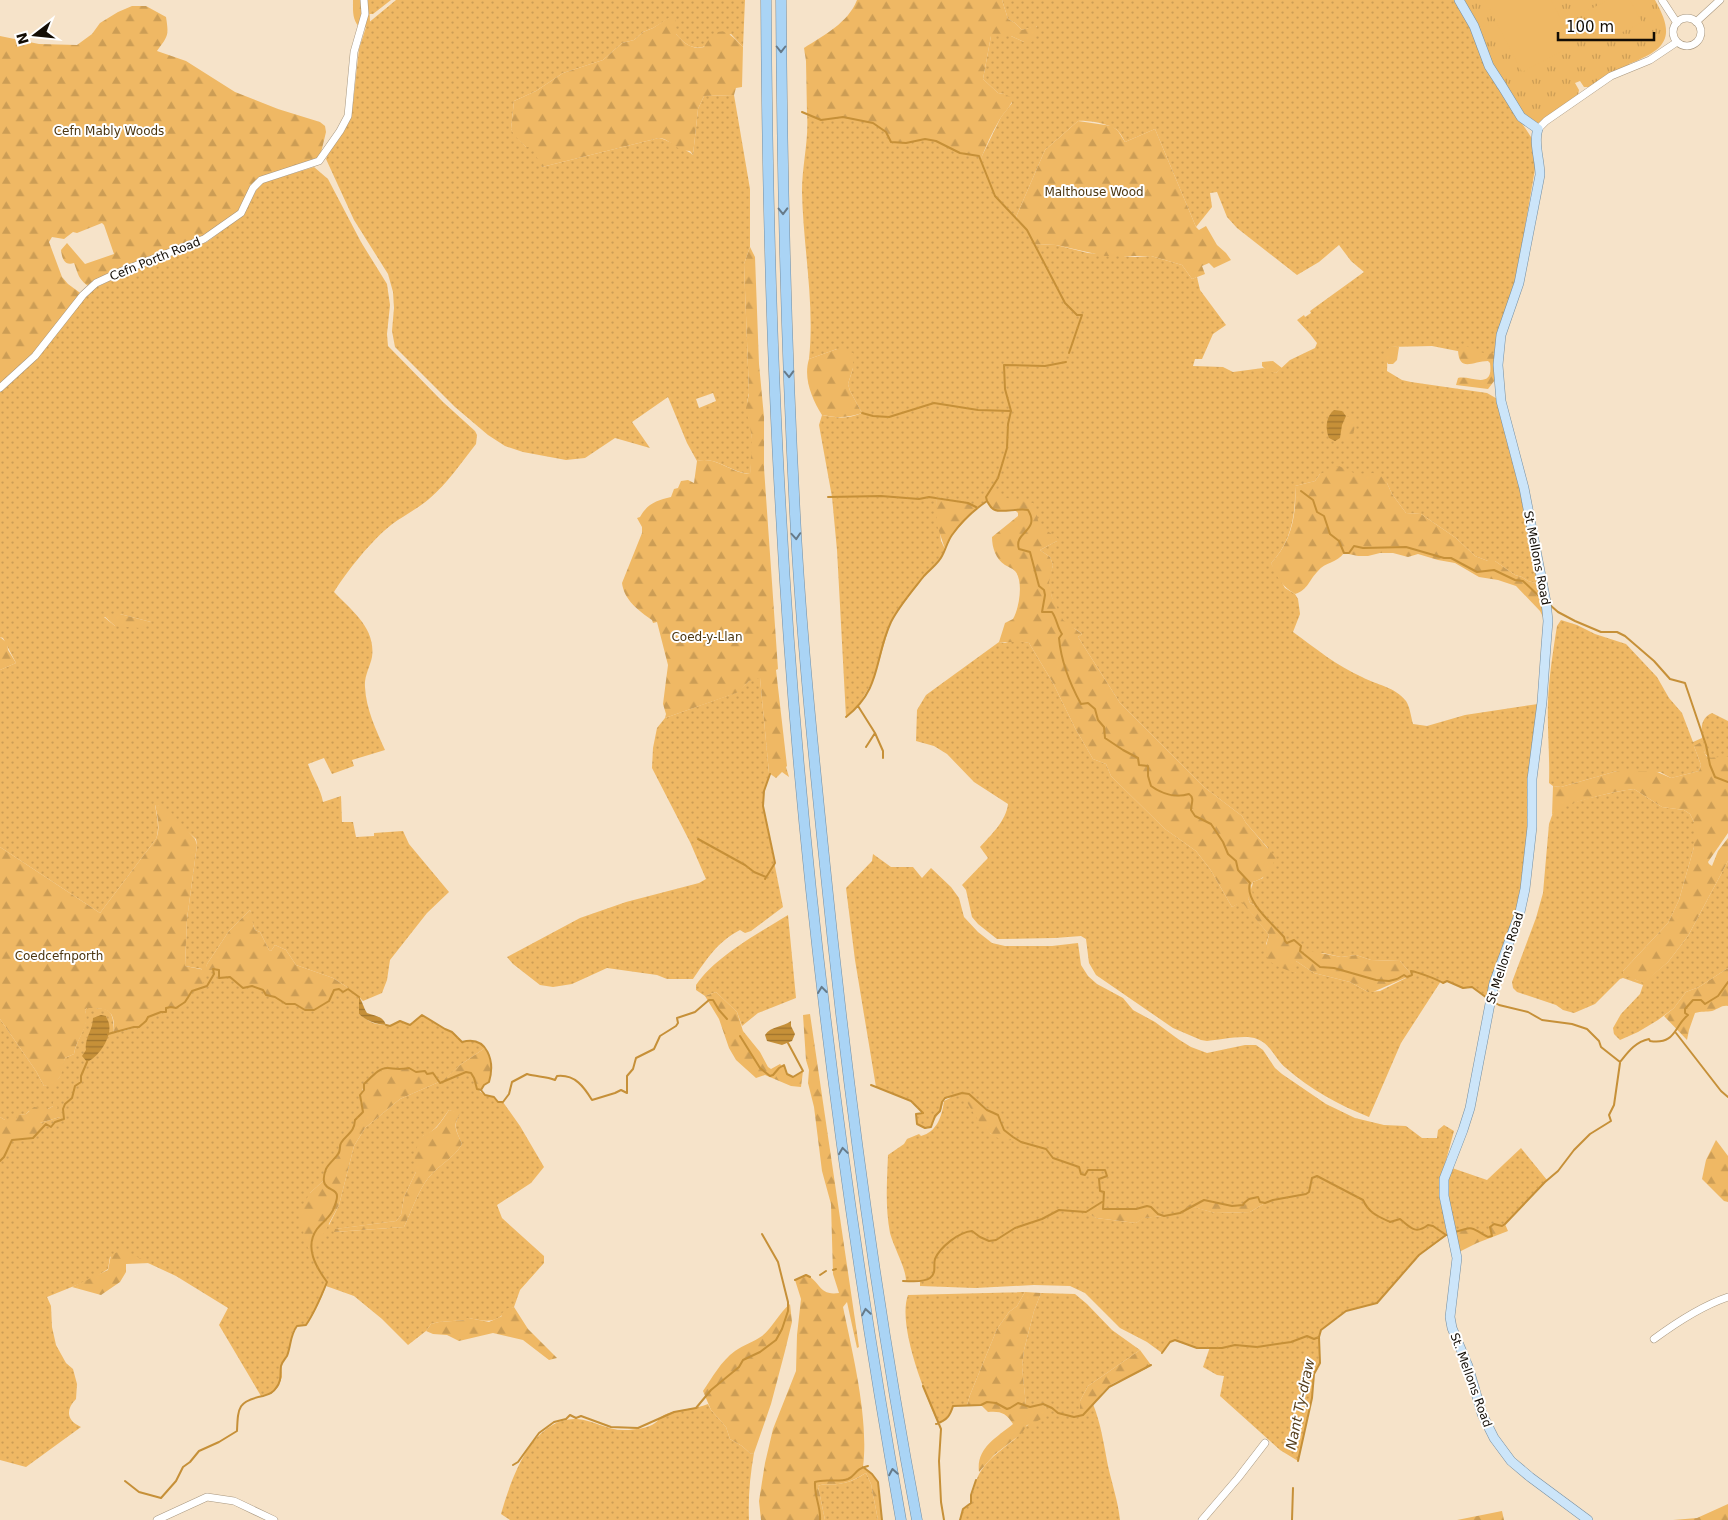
<svg xmlns="http://www.w3.org/2000/svg" width="1728" height="1520" viewBox="0 0 1728 1520" font-family="'DejaVu Sans',sans-serif">
	<style>
		.grass { fill: url(#grass-dots); fill-rule: evenodd }
		.forest { fill: url(#forest-firs) }
		.park { fill: url(#park-tufts) }
		.garden { fill: #efb864 }
		.water { fill: url(#water-rules) }
		.lines { fill: none; stroke-linecap: round; stroke-linejoin: round }
		.stream { stroke: #c69038; stroke-width: 2 }
		.minor-casing { stroke: #a7967e; stroke-width: 8 }
		.major-casing { stroke: #758ea1; stroke-width: 10 }
		.highway-casing { stroke: #758ea1; stroke-width: 11 }
		.minor { stroke: #fff; stroke-width: 7 }
		.major { stroke: #cce5f9; stroke-width: 9 }
		.highway { stroke: #aad4f5; stroke-width: 10 }
		.oneway { stroke: #667a89 }
		.labels { text-anchor: middle; dominant-baseline: central; stroke-width: 4; stroke-linejoin: round; paint-order: stroke }
		.park-label { font-size: 12px; fill: #4c3611; stroke: #fff }
		.street-label { font-size: 12px; fill: #130d05; stroke: #fff }
		.water-label { font-size: 14px; font-style: italic; fill: #563e1b; stroke: #fff }
	</style>
	<defs>
		<pattern id="grass-dots" width="8" height="8" patternUnits="userSpaceOnUse" patternTransform="scale(1.25)"><rect width="8" height="8" fill="#efb864"/><path d="M2 2h.1M6 6h.1" fill="none" stroke="#cc9d55" stroke-width="1.8" stroke-linecap="round"/></pattern>
		<pattern id="forest-firs" width="22" height="20" patternUnits="userSpaceOnUse" patternTransform="scale(1.25)"><rect width="22" height="20" fill="#efb864"/><path d="M5 1l3.5 6h-7zM16 11l3.5 6h-7z" fill="#cc9d55"/></pattern>
		<pattern id="park-tufts" width="24" height="20" patternUnits="userSpaceOnUse" patternTransform="scale(1.25)"><rect width="24" height="20" fill="#efb864"/><path d="M3 7l-1-3M5 7V3M7 7l1-3M15 17l-1-3M17 17v-4M19 17l1-3" fill="none" stroke="#cc9d55"/></pattern>
		<pattern id="water-rules" width="6" height="5" patternUnits="userSpaceOnUse" patternTransform="scale(1.25)"><rect width="6" height="5" fill="#c69038"/><path d="M0 2.5h6" fill="none" stroke="#a0742d"/></pattern>
	</defs>
	<rect width="100%" height="100%" fill="#f6e3c9"/>
	<path class="grass" d="M 364,0 L 391,0 L 373,14 L 365,14 Z
		M 396,0 L 745,0 L 743,47 L 731,34 C 707,45 696,58 676,34 L 676,14 L 653,28 L 643,32 L 634,40 L 622,43 L 603,60 L 563,73 L 536,91 L 514,101 L 511,129 L 515,135 L 526,147 L 536,147 L 542,167 L 659,138 C 663,138 689,151 693,155 L 698,109 L 704,96 L 734,95 L 750,189 L 750,247 L 744,264 L 749,393 C 744,409 752,423 752,439 C 753,451 751,463 750,474 C 732,473 716,456 697,461 L 687,443 L 668,397 L 632,422 L 650,448 L 615,438 L 585,458 L 566,460 L 523,452 L 505,446 L 488,435 L 455,407 L 395,347 L 392,331 L 394,308 L 393,292 L 388,274 L 354,220 L 326,159 L 353,103 L 359,49 L 367,24 ZM 713,393 L 716,401 L 699,408 L 696,399 Z
		M 1002,0 L 1456,0 L 1508,102 L 1531,137 L 1534,146 L 1536,163 L 1525,227 L 1529,227 L 1526,249 L 1493,358 L 1432,346 L 1390,347 C 1385,359 1388,360 1387,371 L 1402,380 L 1411,382 L 1487,393 L 1501,401 L 1513,446 L 1539,584 L 1528,581 L 1522,577 L 1515,575 L 1495,561 L 1488,561 L 1475,556 L 1456,538 L 1421,514 L 1406,513 L 1392,494 L 1387,483 L 1363,474 L 1320,474 L 1315,481 L 1295,486 C 1296,514 1291,543 1271,563 L 1285,588 L 1295,594 L 1298,599 L 1300,614 L 1293,632 C 1315,648 1337,666 1362,677 C 1377,685 1395,687 1406,701 C 1410,707 1411,717 1413,724 L 1427,726 L 1465,715 L 1538,704 L 1527,786 L 1528,839 L 1520,900 L 1487,998 L 1472,987 L 1463,988 L 1447,981 L 1443,983 L 1441,981 L 1401,1043 L 1369,1117 C 1339,1105 1311,1090 1286,1068 C 1275,1059 1271,1044 1257,1039 C 1246,1034 1219,1040 1207,1041 L 1201,1040 L 1173,1028 L 1096,975 L 1089,963 L 1086,939 L 1081,936 L 1055,938 L 997,939 L 978,924 L 972,917 L 966,890 L 962,885 L 988,858 L 980,847 C 991,835 1006,821 1008,804 L 974,782 L 947,754 L 934,746 L 916,741 L 917,710 L 926,695 L 999,642 L 1005,643 L 1015,640 L 1029,643 L 1053,683 L 1075,728 L 1093,759 L 1106,764 L 1111,776 L 1165,829 L 1196,851 L 1210,869 L 1232,907 L 1242,901 L 1269,935 L 1266,944 L 1296,973 L 1296,961 L 1314,973 L 1350,982 L 1368,992 L 1380,991 L 1412,975 L 1400,961 L 1371,960 L 1356,955 L 1341,957 L 1323,953 L 1303,954 L 1285,941 L 1256,906 L 1250,903 L 1248,898 L 1250,896 L 1253,882 L 1263,878 L 1268,848 L 1246,823 L 1242,816 L 1204,787 L 1120,703 L 1078,637 L 1082,634 C 1076,628 1068,627 1063,621 C 1057,613 1048,590 1049,580 C 1049,575 1052,570 1053,565 L 1050,557 L 1040,550 L 1057,541 L 1014,509 C 999,510 996,514 987,501 L 977,508 L 968,503 L 936,497 L 941,541 L 945,549 L 942,556 L 925,575 L 897,612 L 890,624 L 874,679 L 858,706 L 846,717 L 837,550 L 832,497 L 819,425 L 822,415 C 837,418 848,419 862,413 L 850,391 L 848,384 L 853,368 L 837,349 L 809,359 C 815,303 803,247 802,191 C 802,165 809,140 807,114 L 821,120 L 843,117 L 873,123 L 906,143 L 925,139 L 936,141 L 960,153 L 979,156 L 980,160 L 1001,117 L 1012,103 L 1004,94 L 998,93 L 983,79 L 991,36 L 1011,36 L 1024,42 L 1037,26 L 1022,30 L 1015,23 L 1008,19 ZM 1078,121 C 1087,120 1112,124 1118,131 C 1121,134 1123,138 1125,142 L 1155,129 L 1196,227 L 1212,207 L 1210,193 L 1217,192 L 1227,217 L 1237,228 L 1297,275 L 1319,262 L 1339,245 L 1351,261 L 1364,272 L 1310,311 L 1311,313 L 1305,317 L 1304,315 L 1297,320 L 1310,334 L 1317,343 L 1315,348 L 1290,360 L 1276,373 L 1263,368 L 1233,372 L 1223,367 L 1193,366 L 1195,359 L 1202,359 L 1213,334 L 1226,325 L 1200,290 L 1197,277 L 1192,279 L 1182,265 L 1151,256 L 1135,257 L 1088,253 L 1056,245 L 1034,244 L 1027,230 L 1016,217 L 1045,150 Z
		M 314,167 L 328,179 L 361,242 L 387,284 L 390,305 L 387,334 L 388,346 L 443,402 L 475,431 L 477,435 L 476,444 C 461,463 447,484 429,499 C 417,509 403,516 391,525 C 371,541 347,571 334,592 C 352,611 376,628 372,657 C 370,667 364,676 365,687 C 366,709 376,730 385,750 L 352,760 L 354,766 L 332,774 L 324,758 L 308,764 C 312,777 321,789 323,802 L 341,796 L 342,822 L 353,822 L 356,837 L 374,836 L 374,833 L 403,831 L 409,844 L 449,892 L 427,913 L 390,960 L 387,980 L 382,993 L 363,1001 L 360,998 L 359,1014 C 364,1018 371,1023 377,1024 C 382,1025 385,1024 390,1026 L 400,1021 L 410,1025 L 422,1015 L 445,1029 L 452,1032 L 462,1042 C 471,1040 478,1040 485,1048 L 460,1065 L 444,1080 C 452,1079 461,1072 467,1073 C 477,1073 473,1083 477,1088 C 481,1094 487,1096 494,1097 L 498,1102 L 503,1102 L 520,1126 L 544,1167 L 531,1183 L 497,1205 L 502,1218 L 544,1256 L 544,1263 L 520,1290 L 514,1307 C 507,1309 507,1313 501,1316 C 491,1324 480,1320 469,1318 L 466,1320 L 439,1322 L 431,1324 L 426,1331 L 408,1345 L 382,1319 L 354,1296 L 326,1286 C 321,1299 315,1313 306,1325 L 297,1326 L 293,1331 L 288,1354 L 281,1364 L 282,1377 L 278,1387 L 271,1394 L 261,1396 L 219,1325 L 228,1308 L 176,1276 L 122,1251 L 110,1257 L 108,1269 L 94,1278 L 47,1297 L 51,1306 L 52,1327 L 56,1345 L 66,1363 L 73,1369 L 77,1384 L 76,1399 C 65,1410 67,1421 81,1427 L 26,1467 L 0,1460 L 0,1161 L 4,1157 L 12,1140 L 33,1138 L 40,1123 L 60,1117 L 53,1102 L 53,1106 L 48,1109 L 29,1111 L 26,1114 L 19,1115 L 16,1120 L 5,1120 L 0,1117 L 0,1019 L 36,1071 L 44,1086 C 66,1079 58,1075 65,1058 L 74,1054 C 76,1039 90,1026 85,1010 L 87,1008 C 110,1008 113,1008 114,1033 C 125,1030 143,1028 148,1017 L 161,1012 L 166,1012 L 166,1008 L 185,1002 L 192,991 L 197,989 L 202,969 L 185,966 L 187,919 L 197,845 L 196,839 L 159,806 L 155,805 C 157,817 160,828 156,839 L 100,913 L 0,847 L 0,670 L 16,663 L 3,638 L 0,637 L 0,391 L 84,298 L 95,288 L 119,276 L 207,242 L 243,215 L 258,187 L 262,183 ZM 120,614 L 151,622 L 115,626 L 104,617 ZM 250,910 L 251,913 L 251,919 L 255,930 L 260,932 L 269,950 L 271,951 L 275,945 L 286,950 L 296,965 L 333,978 L 347,987 L 348,989 L 334,990 L 329,1001 L 314,1010 L 305,1010 L 295,1004 L 286,1004 L 275,997 L 266,995 L 263,990 L 252,986 L 243,988 L 230,977 L 219,978 L 219,970 L 206,970 L 207,964 L 229,931 ZM 409,1068 L 416,1072 L 424,1071 L 427,1074 L 433,1073 L 439,1082 L 400,1099 L 365,1128 L 354,1146 L 339,1205 L 329,1225 L 310,1193 L 323,1181 L 327,1168 L 339,1153 L 341,1143 L 354,1128 L 355,1120 L 363,1112 L 360,1100 L 364,1084 L 393,1070 ZM 449,1110 L 460,1114 C 452,1125 457,1132 462,1144 C 454,1158 439,1165 429,1177 C 417,1192 412,1211 404,1227 L 335,1232 L 336,1229 L 396,1221 L 401,1215 L 404,1197 L 416,1172 L 423,1136 C 436,1131 441,1121 449,1110 Z
		M 1561,620 L 1577,625 L 1595,634 L 1626,644 L 1657,677 L 1669,698 L 1682,713 L 1693,742 L 1702,738 C 1701,727 1701,718 1712,713 L 1728,721 L 1728,757 L 1711,759 L 1705,754 L 1703,748 L 1694,746 L 1701,765 L 1699,771 L 1671,778 L 1660,772 L 1617,771 L 1561,787 L 1553,786 L 1549,783 C 1550,756 1547,729 1548,702 C 1549,677 1553,651 1557,626 Z
		M 755,678 L 760,678 L 769,773 L 770,774 L 764,791 L 763,806 L 783,907 L 751,931 L 745,933 L 740,930 C 718,941 706,960 693,979 L 667,979 L 657,975 L 607,968 L 572,984 L 553,987 L 540,985 L 513,964 L 507,957 L 580,918 L 626,902 L 699,883 L 706,879 L 690,842 L 652,768 L 653,748 L 657,728 L 665,718 L 738,692 L 749,681 Z
		M 1634,789 L 1662,807 L 1684,810 L 1690,814 L 1694,822 L 1694,847 L 1679,900 L 1668,923 L 1623,971 L 1636,980 L 1644,982 L 1668,962 L 1688,936 L 1728,861 L 1728,968 L 1699,987 L 1686,992 L 1674,1008 L 1658,1020 L 1638,1032 L 1620,1040 L 1614,1034 L 1613,1028 L 1621,1014 L 1640,994 L 1643,985 L 1623,978 L 1620,979 L 1595,1004 L 1574,1013 L 1563,1010 L 1556,1005 L 1517,992 L 1513,988 L 1512,982 L 1536,918 L 1543,893 L 1549,824 C 1551,819 1552,813 1556,810 C 1571,801 1616,791 1634,789 Z
		M 873,854 L 891,867 L 913,867 L 922,878 L 931,868 L 951,887 L 959,898 L 964,917 L 978,932 L 992,943 L 1005,946 L 1052,946 L 1078,943 L 1081,965 L 1088,976 L 1097,984 L 1123,998 L 1133,1010 L 1155,1022 L 1178,1039 L 1191,1047 L 1207,1053 L 1245,1045 L 1256,1045 L 1263,1050 L 1275,1068 L 1282,1074 L 1326,1104 L 1355,1118 L 1384,1125 L 1406,1126 L 1422,1138 L 1437,1138 L 1438,1130 L 1444,1125 L 1454,1131 L 1439,1186 L 1440,1200 L 1449,1234 L 1419,1255 L 1377,1303 L 1346,1311 L 1321,1330 L 1319,1337 L 1320,1363 L 1314,1374 L 1312,1398 L 1298,1461 L 1280,1450 L 1220,1396 L 1224,1376 L 1217,1375 L 1203,1367 L 1210,1347 L 1197,1348 L 1175,1341 L 1170,1342 L 1162,1353 L 1147,1342 L 1120,1328 L 1085,1293 L 1070,1286 L 1034,1285 L 975,1288 L 920,1286 L 920,1281 L 906,1281 C 906,1268 894,1248 890,1233 C 885,1207 887,1181 888,1155 L 904,1144 L 907,1139 L 919,1134 L 921,1136 C 937,1132 942,1116 944,1101 L 950,1098 L 952,1096 C 939,1100 945,1104 940,1112 C 936,1117 933,1121 931,1127 L 925,1128 L 917,1124 L 916,1114 L 923,1113 L 911,1101 L 876,1087 L 855,960 L 846,888 L 872,861 ZM 969,1094 L 1001,1120 L 1004,1130 L 1015,1139 L 991,1134 L 973,1111 ZM 1102,1202 L 1103,1209 L 1136,1209 L 1147,1206 L 1162,1216 L 1143,1218 L 1136,1223 L 1096,1218 L 1087,1212 ZM 1218,1203 L 1232,1206 L 1265,1203 L 1250,1212 L 1215,1213 L 1194,1207 Z
		M 788,915 L 796,998 L 758,1013 L 742,1026 L 737,1012 L 716,992 L 705,996 L 696,990 L 696,985 C 716,956 757,934 788,915 Z
		M 1521,1148 L 1547,1180 L 1505,1224 L 1490,1230 L 1492,1236 C 1481,1240 1468,1228 1456,1232 C 1450,1211 1441,1188 1452,1168 L 1487,1180 Z
		M 1025,1292 L 1017,1306 L 1009,1312 L 997,1329 L 970,1395 L 967,1405 L 953,1406 C 950,1415 948,1420 938,1423 C 925,1394 897,1325 908,1295 Z
		M 1041,1293 L 1075,1294 L 1087,1304 L 1112,1330 L 1140,1350 L 1088,1386 L 1080,1401 L 1090,1408 L 1093,1404 C 1101,1424 1104,1445 1108,1466 C 1112,1484 1118,1501 1120,1520 L 960,1520 L 963,1509 L 971,1503 C 971,1495 973,1492 975,1485 C 980,1464 999,1452 1015,1439 C 1019,1435 1023,1428 1028,1425 C 1036,1419 1043,1416 1046,1406 C 1040,1403 1033,1408 1026,1406 L 1022,1367 L 1024,1350 L 1034,1311 Z
		M 708,1404 L 711,1410 L 726,1427 L 730,1439 L 742,1446 L 751,1454 L 754,1453 C 750,1476 748,1497 749,1520 L 510,1520 L 501,1514 C 511,1479 532,1417 577,1419 C 594,1420 608,1431 626,1430 C 633,1430 649,1428 655,1423 C 658,1421 660,1417 664,1415 C 674,1410 696,1409 708,1404 Z
		M 866,1473 L 871,1484 L 878,1520 L 825,1520 L 818,1486 C 825,1483 830,1485 838,1484 C 849,1483 858,1478 866,1473 Z"/>
	<path class="forest" d="M 353,0 L 369,0 L 370,22 L 365,28 L 361,29 C 352,20 353,12 353,0 Z
		M 857,0 L 1002,0 L 1008,19 L 1015,23 L 1022,30 L 1037,25 L 1032,42 L 1024,42 L 1011,36 L 991,36 L 983,79 L 998,93 L 1004,94 L 1013,98 C 1011,107 1004,112 1000,119 C 992,132 986,146 980,161 L 978,156 L 960,153 L 936,141 L 925,139 L 906,143 L 891,142 L 886,132 L 872,123 L 843,117 L 821,120 L 807,114 L 806,61 L 804,48 C 824,35 848,23 857,0 Z
		M 132,6 L 146,6 L 166,17 C 169,36 168,36 157,51 L 186,61 L 235,92 L 278,109 L 320,122 L 325,126 L 326,132 L 319,161 L 261,180 L 241,213 L 204,239 L 91,288 C 78,279 79,276 74,263 C 64,266 62,258 61,250 L 67,243 L 85,264 L 114,254 L 104,225 L 102,223 L 77,233 L 73,232 L 64,239 L 52,237 L 49,242 L 62,277 L 68,284 L 83,295 L 49,338 L 0,388 L 0,36 L 39,44 L 77,45 L 92,34 L 100,23 L 118,12 Z
		M 676,13 L 676,34 C 684,43 691,50 704,47 C 718,23 727,30 743,47 L 742,87 L 736,88 L 734,95 L 704,96 L 698,109 L 693,155 L 690,151 C 675,151 671,139 659,138 L 542,167 L 535,154 L 536,147 L 526,147 L 514,135 L 511,129 L 514,101 L 536,91 L 563,73 L 603,60 L 622,43 L 634,40 L 643,32 L 653,28 Z
		M 1078,121 L 1112,126 L 1118,131 L 1125,142 L 1155,129 L 1196,227 L 1199,230 L 1206,226 L 1217,245 L 1226,253 L 1231,260 L 1214,268 L 1209,263 L 1202,266 L 1205,274 L 1192,279 L 1182,265 L 1151,256 L 1105,256 L 1056,245 L 1034,244 L 1027,230 L 1016,217 L 1045,150 Z
		M 750,247 L 755,257 L 759,364 L 764,417 L 764,468 L 778,669 L 776,670 L 787,766 L 786,767 L 789,777 L 782,772 L 776,778 L 769,773 L 760,678 L 749,681 L 739,692 L 665,718 L 666,714 L 663,704 L 668,665 L 657,622 L 653,623 L 652,620 C 639,611 624,600 622,583 L 642,533 L 642,527 L 637,518 L 640,517 C 647,504 657,500 671,497 L 674,489 L 678,488 L 681,481 L 688,480 L 694,483 L 697,461 C 717,456 732,474 750,474 L 752,437 L 746,409 L 749,393 L 744,264 Z
		M 1465,346 C 1478,349 1487,360 1499,349 L 1498,376 L 1488,389 L 1456,385 L 1458,378 C 1471,375 1494,391 1490,363 L 1488,361 C 1473,361 1459,373 1458,350 Z
		M 1390,347 L 1399,347 L 1397,360 L 1393,364 L 1388,364 C 1385,359 1385,352 1390,347 Z
		M 837,349 L 843,349 L 853,353 L 853,368 L 848,384 L 850,391 L 862,413 C 848,418 837,418 822,415 C 812,399 803,378 809,359 Z
		M 1273,361 L 1282,368 L 1276,373 L 1267,371 L 1262,366 L 1262,362 Z
		M 1346,416 L 1354,419 C 1356,424 1354,435 1350,439 L 1343,440 L 1340,438 L 1342,425 Z
		M 1339,466 L 1356,474 L 1373,473 L 1381,476 L 1387,483 L 1392,494 L 1406,513 L 1421,514 L 1456,538 L 1475,556 L 1488,561 L 1495,561 L 1515,575 L 1522,577 L 1528,581 L 1539,584 L 1548,618 L 1543,617 L 1540,611 L 1516,586 L 1498,580 L 1479,577 L 1455,563 L 1438,560 L 1418,554 L 1408,557 L 1393,553 L 1380,553 L 1368,556 L 1358,556 L 1344,553 C 1337,563 1325,562 1318,571 C 1309,580 1308,590 1295,594 C 1282,586 1277,578 1271,563 C 1291,543 1297,514 1295,486 L 1315,481 L 1320,474 Z
		M 993,485 L 1000,497 L 1033,503 C 1038,512 1036,516 1039,523 C 1043,531 1054,533 1059,540 L 1040,550 L 1050,557 L 1053,565 L 1049,582 L 1052,597 L 1063,620 L 1082,634 L 1078,637 L 1120,703 L 1204,787 L 1242,816 L 1246,823 L 1276,858 C 1269,871 1268,877 1253,882 L 1251,885 L 1253,895 L 1248,898 L 1250,903 L 1256,906 L 1284,936 L 1285,941 L 1287,943 L 1294,940 L 1301,946 L 1300,951 L 1303,954 L 1310,951 L 1341,957 L 1356,955 L 1371,960 L 1400,961 L 1412,975 L 1373,992 L 1368,992 L 1350,982 L 1314,973 L 1296,961 L 1296,973 C 1273,965 1260,963 1269,935 L 1242,902 L 1232,907 L 1210,869 L 1196,851 L 1165,829 L 1111,776 L 1106,764 L 1093,759 L 1075,728 L 1053,683 L 1029,643 C 1017,640 1010,643 999,642 L 1005,623 L 1013,619 C 1019,609 1024,581 1015,571 C 1012,568 1008,567 1005,565 C 996,559 992,548 992,537 L 1018,516 L 1018,513 L 1014,509 C 998,511 993,514 986,497 Z
		M 936,497 L 968,503 L 977,508 L 951,536 L 945,549 L 937,525 Z
		M 114,614 L 120,614 L 151,622 L 140,628 L 115,626 L 104,616 Z
		M 0,637 L 7,643 L 8,650 L 16,663 L 0,670 Z
		M 1703,741 C 1704,766 1712,755 1728,757 L 1728,833 L 1708,862 L 1709,864 L 1712,866 L 1718,851 L 1728,838 L 1728,861 L 1688,936 L 1668,962 L 1644,983 L 1623,975 L 1623,971 L 1668,923 L 1679,900 L 1694,847 L 1694,822 L 1690,814 L 1684,810 L 1662,807 L 1634,789 C 1616,791 1564,802 1552,815 L 1553,786 L 1561,787 L 1617,771 L 1655,771 L 1671,778 L 1699,771 L 1701,765 L 1694,746 Z
		M 155,804 L 169,810 L 195,839 L 197,845 L 187,919 L 185,966 L 205,970 L 207,964 L 229,931 L 250,910 C 252,913 252,924 255,930 L 260,932 L 269,950 L 271,951 L 275,945 L 286,950 L 296,965 L 333,978 L 347,987 L 348,989 L 343,992 L 339,989 L 334,990 L 329,1001 L 314,1010 L 305,1010 L 295,1004 L 286,1004 L 275,997 L 266,995 L 263,990 L 252,986 L 243,988 L 230,977 L 219,978 L 219,970 L 206,970 L 202,988 L 192,991 L 185,1002 L 176,1008 L 171,1007 L 167,1008 L 166,1012 L 161,1012 L 148,1017 L 146,1021 L 139,1027 L 134,1027 L 114,1033 C 115,1009 108,1008 87,1008 L 85,1010 C 91,1027 76,1038 74,1054 L 65,1058 L 61,1075 L 55,1084 L 44,1086 L 36,1071 L 0,1019 L 0,847 L 100,913 L 156,839 C 161,828 157,816 155,804 Z
		M 1728,968 L 1728,1006 C 1721,1005 1719,1009 1712,1011 C 1707,1012 1701,1011 1695,1013 L 1689,1030 L 1687,1040 L 1664,1016 L 1674,1008 L 1686,992 L 1699,987 Z
		M 716,992 L 737,1012 L 743,1031 L 760,1052 L 768,1067 L 771,1069 L 780,1064 L 782,1066 L 784,1065 L 787,1074 L 793,1077 L 803,1071 L 801,1087 L 791,1086 L 765,1075 L 756,1078 L 736,1060 L 729,1048 L 719,1019 L 705,996 Z
		M 810,1014 L 859,1347 L 857,1348 L 847,1302 L 843,1307 C 853,1355 869,1420 863,1467 L 872,1474 L 878,1482 L 882,1520 L 878,1520 L 871,1484 L 866,1473 C 857,1478 849,1483 838,1484 C 830,1485 825,1483 818,1486 L 825,1520 L 761,1520 L 759,1501 L 765,1463 L 773,1429 L 796,1371 L 797,1335 L 801,1299 L 795,1280 L 806,1275 C 821,1281 818,1296 839,1293 L 833,1274 L 831,1204 L 822,1171 L 814,1107 L 808,1083 L 809,1070 L 806,1060 L 803,1015 Z
		M 485,1048 C 492,1059 493,1070 489,1082 L 484,1085 L 481,1090 L 477,1089 L 474,1078 L 471,1073 L 466,1072 L 440,1083 L 460,1065 Z
		M 388,1068 L 400,1070 L 409,1068 L 416,1072 L 425,1071 L 427,1074 L 433,1073 L 439,1082 L 400,1099 L 365,1128 L 354,1146 L 339,1205 L 318,1244 L 312,1250 L 308,1248 L 300,1220 L 300,1210 L 310,1193 L 323,1181 L 327,1168 L 339,1153 L 341,1143 L 354,1128 L 355,1120 L 363,1112 L 360,1095 L 364,1090 L 364,1084 L 380,1070 Z
		M 962,1093 L 969,1094 L 987,1110 L 998,1115 L 1004,1130 L 1016,1139 C 989,1147 973,1112 962,1093 Z
		M 53,1101 L 63,1115 L 60,1117 L 40,1123 L 40,1131 L 33,1138 L 12,1140 L 4,1157 L 0,1161 L 0,1117 L 5,1120 L 16,1120 L 17,1115 L 26,1114 L 34,1107 L 48,1109 L 53,1106 Z
		M 449,1110 L 461,1113 C 451,1126 457,1131 462,1144 C 454,1158 439,1165 429,1177 C 417,1192 412,1211 404,1227 L 334,1232 L 335,1229 L 396,1221 L 401,1215 L 404,1197 L 416,1172 C 412,1164 416,1141 424,1135 C 429,1132 433,1131 437,1127 C 441,1122 445,1116 449,1110 Z
		M 1716,1140 L 1728,1156 L 1728,1202 L 1724,1201 L 1702,1179 L 1706,1160 Z
		M 1258,1197 L 1261,1202 L 1265,1203 L 1250,1212 L 1215,1213 L 1193,1207 L 1180,1213 C 1185,1209 1191,1202 1196,1201 C 1205,1198 1230,1206 1243,1205 L 1244,1203 L 1249,1199 Z
		M 1103,1202 L 1104,1209 L 1135,1209 L 1147,1206 L 1151,1207 L 1158,1214 L 1164,1216 L 1144,1218 L 1136,1223 L 1096,1218 L 1086,1212 Z
		M 1494,1224 L 1502,1226 L 1505,1224 L 1508,1231 L 1477,1243 L 1459,1252 L 1456,1232 C 1477,1225 1470,1228 1488,1237 L 1492,1236 L 1490,1227 Z
		M 122,1250 L 150,1263 L 126,1264 L 126,1272 L 120,1282 L 101,1295 L 72,1287 L 108,1270 L 111,1255 Z
		M 1025,1292 L 1041,1293 L 1034,1311 L 1024,1350 L 1022,1367 L 1026,1405 C 1033,1408 1040,1403 1046,1406 C 1045,1410 1045,1415 1042,1418 C 1039,1421 1037,1420 1034,1424 L 1027,1425 L 1022,1433 L 994,1455 L 979,1472 C 976,1448 996,1438 1013,1424 C 1006,1413 1001,1411 988,1412 L 981,1405 L 967,1405 L 970,1395 L 997,1329 L 1009,1312 L 1017,1306 Z
		M 790,1304 L 792,1322 L 785,1351 L 771,1404 L 754,1453 L 751,1454 L 742,1446 L 730,1439 L 726,1427 L 711,1410 L 703,1391 C 712,1378 721,1361 735,1351 C 743,1345 754,1342 762,1336 C 773,1327 779,1313 790,1304 Z
		M 514,1307 L 528,1329 L 557,1358 L 549,1360 L 523,1340 L 493,1333 L 459,1341 L 447,1335 L 433,1334 L 426,1331 L 431,1324 L 439,1322 L 466,1320 L 466,1318 L 469,1318 L 489,1322 L 502,1316 L 502,1313 L 508,1308 Z
		M 1140,1350 L 1151,1365 C 1139,1375 1121,1377 1108,1387 C 1098,1395 1092,1412 1080,1415 L 1080,1401 L 1088,1386 Z
		M 1728,1504 L 1728,1520 L 1673,1520 L 1697,1518 Z
		M 1502,1511 L 1504,1520 L 1457,1520 Z"/>
	<path class="park" d="M 1462,0 L 1655,0 C 1676,37 1667,49 1629,64 L 1629,66 L 1590,87 L 1584,87 L 1580,81 L 1575,83 L 1579,90 L 1578,95 L 1537,124 L 1525,118 L 1491,63 Z"/>
	<path class="garden" d="M 1485,0 L 1551,0 L 1574,45 L 1522,72 Z
		M 1608,0 L 1630,0 L 1642,22 L 1599,44 L 1583,13 Z"/>
	<path class="water" d="M 1334,410 L 1342,411 L 1346,416 L 1342,425 L 1340,438 L 1335,441 L 1329,438 C 1325,428 1326,417 1334,410 Z
		M 359,997 C 363,1002 363,1007 367,1013 C 375,1016 383,1016 386,1025 C 375,1024 367,1021 359,1014 Z
		M 101,1015 L 106,1016 C 106,1017 109,1022 109,1024 C 112,1037 99,1057 87,1062 L 82,1056 L 86,1050 C 84,1039 93,1030 93,1018 Z
		M 791,1021 L 791,1026 L 795,1034 L 792,1041 L 782,1045 L 767,1041 L 765,1035 C 771,1026 783,1027 791,1021 Z"/>
	<g class="lines">
		<path class="stream" d="M 802,112 L 821,120 L 843,117 L 873,123 L 886,132 L 891,142 L 906,143 L 925,139 L 936,141 L 960,153 L 979,156 L 995,196 L 1027,230 L 1065,303 L 1077,315 L 1082,315 L 1069,353
			M 862,413 L 873,416 L 889,417 L 934,403 L 978,410 L 1011,411
			M 1301,491 L 1313,500 L 1317,512 L 1324,516 L 1330,534 L 1339,541 L 1344,553 L 1349,553 L 1354,546 L 1363,548 L 1406,547 L 1444,558 L 1451,558 L 1477,572 L 1494,570 L 1515,580 L 1523,581 L 1542,599
			M 828,497 L 881,496 L 919,499 L 929,497 L 968,503 L 976,507
			M 987,501 L 986,497 L 998,478 L 1007,448 L 1008,424 L 1011,411 L 1005,389 L 1004,365 L 1045,366 L 1066,362
			M 1550,605 L 1558,612 L 1575,621 L 1601,632 L 1617,632 L 1625,636 L 1654,661 L 1670,679 L 1685,683 L 1706,745 L 1710,765 L 1715,777 L 1728,782
			M 858,706 L 875,733 L 866,747
			M 846,717 C 882,689 874,658 891,622 C 899,606 913,590 924,576 C 930,569 938,564 942,556 C 946,549 947,542 952,535 C 961,522 974,510 987,501 C 989,504 991,509 995,510 C 1002,513 1018,508 1028,510 C 1041,531 1013,532 1019,549 L 1030,552 L 1039,586 L 1044,590 L 1045,595 L 1042,612 L 1052,612 C 1057,619 1057,627 1062,634 L 1059,638 C 1061,661 1070,684 1081,704 L 1088,703 L 1095,709 L 1098,720 L 1104,727 L 1105,738 L 1123,750 L 1138,758 L 1139,765 L 1148,766 L 1148,776 L 1151,786 C 1162,794 1176,798 1189,794 C 1195,798 1191,804 1191,810 L 1195,816 L 1211,824 L 1223,842 L 1228,854 L 1236,861 L 1238,870 L 1250,883 C 1244,901 1273,924 1284,937 L 1285,941 L 1287,943 L 1294,940 L 1301,946 L 1300,951 L 1320,967 L 1334,968 L 1376,980 L 1389,981 L 1397,979 L 1404,975 L 1407,977 L 1412,975 L 1411,971 C 1417,972 1437,979 1443,983 L 1447,981 L 1463,988 L 1472,987 L 1487,998
			M 875,733 L 883,751 L 883,758
			M 698,839 L 745,865 L 754,872 L 766,877
			M 765,879 L 775,863 L 763,806 L 764,791 L 770,774
			M 1494,1002 L 1499,1005 L 1528,1012 L 1542,1020 L 1572,1024 L 1587,1029 L 1599,1041 L 1601,1047 L 1620,1062 C 1628,1052 1635,1042 1649,1039 L 1650,1041 C 1676,1045 1674,1026 1688,1015 L 1685,1013 L 1685,1009 L 1693,1000 L 1701,1000 L 1705,1004 L 1718,996 L 1728,982
			M 386,1025 L 390,1026 L 400,1021 L 410,1025 L 422,1015 L 445,1029 L 452,1032 L 462,1042 C 488,1035 495,1062 489,1082 L 484,1085 L 481,1090 L 485,1095 L 494,1097 L 498,1102 L 503,1102 L 509,1094 L 512,1082 L 527,1074 C 537,1077 546,1076 555,1080 L 557,1076 C 575,1074 584,1087 592,1100 L 615,1093 L 621,1090 L 627,1093 L 627,1076 L 633,1069 L 636,1058 L 654,1049 L 660,1036 L 676,1026 L 678,1023 L 677,1018 L 695,1012 L 709,1000 L 713,1000 L 719,1010 L 727,1019
			M 1676,1033 L 1721,1091 L 1728,1097
			M 108,1034 L 134,1027 L 139,1027 L 146,1021 L 148,1017 L 161,1012 L 166,1012 L 166,1008 L 171,1007 L 176,1008 L 185,1002 L 192,991 L 207,986 L 214,974 L 213,969 L 219,970 L 219,978 L 230,977 L 243,988 L 252,986 L 263,990 L 266,995 L 275,997 L 286,1004 L 295,1004 L 305,1010 L 314,1010 L 329,1001 L 334,990 L 339,989 L 343,992 L 348,989 L 359,997
			M 740,1036 L 760,1068 L 770,1076 L 773,1075 L 779,1068 L 784,1065 L 787,1074 L 793,1077 L 803,1071 L 788,1043
			M 871,1085 L 911,1101 L 923,1113 L 916,1114 L 917,1124 L 925,1128 L 931,1127 L 935,1116 L 940,1111 L 942,1102 L 945,1098 L 962,1093 L 969,1094 L 987,1110 L 998,1115 L 1004,1130 L 1013,1137 L 1021,1142 L 1046,1149 L 1053,1158 L 1079,1167 L 1081,1174 L 1085,1175 L 1088,1170 L 1105,1170 L 1107,1176 L 1099,1179 L 1100,1191 L 1104,1192 L 1103,1209 L 1136,1209 L 1147,1206 L 1151,1207 L 1158,1214 L 1164,1216 L 1180,1213 L 1204,1200 L 1232,1206 L 1243,1205 L 1244,1203 L 1249,1199 L 1258,1197 L 1260,1202 L 1265,1203 L 1273,1200 L 1306,1194 L 1309,1192 L 1312,1178 L 1317,1176 L 1363,1200 C 1369,1213 1377,1216 1390,1222 L 1400,1219 C 1410,1227 1415,1235 1428,1225 L 1433,1226 L 1446,1235 L 1448,1235
			M 0,1161 L 4,1157 L 12,1140 L 33,1138 L 46,1124 L 51,1127 L 55,1122 L 64,1119 L 63,1109 L 65,1104 L 72,1098 L 75,1086 L 81,1082 L 81,1076 L 87,1062
			M 1455,1232 C 1476,1225 1470,1228 1488,1237 L 1492,1236 L 1490,1227 L 1494,1224 L 1502,1226 L 1505,1224 L 1545,1182 L 1558,1171 L 1574,1150 L 1590,1134 L 1611,1121 L 1609,1115 L 1614,1105 L 1620,1063
			M 833,1270 L 836,1269
			M 820,1275 L 826,1271
			M 795,1280 L 806,1275 L 810,1277
			M 903,1281 C 911,1281 923,1283 930,1278 C 937,1273 933,1265 935,1259 C 940,1247 959,1232 972,1231 L 980,1237 L 989,1241 L 996,1240 L 1015,1228 L 1042,1219 L 1059,1210 L 1086,1212 L 1102,1202
			M 1162,1353 L 1170,1342 L 1175,1340 L 1197,1348 L 1222,1348 L 1235,1345 L 1257,1347 L 1291,1342 L 1307,1336 L 1314,1339 L 1319,1337
			M 923,1386 L 941,1429 L 939,1461 L 941,1502 L 944,1520
			M 936,1424 C 947,1420 950,1416 953,1406 L 981,1405 L 987,1402 L 996,1403 L 1007,1409 L 1010,1408 L 1018,1403 L 1030,1407 L 1043,1404 L 1052,1408 L 1058,1413 L 1074,1417 L 1083,1415 L 1109,1387 L 1151,1365
			M 1298,1461 L 1312,1398 L 1314,1374 L 1320,1363 L 1319,1337 L 1321,1330 L 1346,1311 L 1377,1303 L 1419,1255 L 1446,1235
			M 513,1465 L 518,1462 L 539,1433 L 554,1422 L 566,1419 L 570,1415 L 576,1418 L 581,1416 L 611,1427 L 638,1428 L 674,1412 L 696,1408 L 711,1390 L 739,1367 L 743,1360 L 760,1352 L 776,1340 L 782,1329 L 788,1311 L 788,1302 L 778,1262 L 762,1234
			M 863,1467 L 872,1474 L 878,1482 L 882,1520
			M 125,1481 L 139,1492 L 161,1498 L 176,1481 L 183,1467 L 190,1462 L 199,1451 L 219,1442 L 237,1431 C 238,1407 238,1401 263,1396 C 269,1394 273,1393 276,1388 C 282,1381 280,1374 281,1366 C 282,1362 285,1359 287,1356 C 291,1346 290,1335 297,1326 L 306,1325 C 315,1312 321,1297 327,1282 C 316,1267 304,1247 317,1229 C 323,1221 330,1218 334,1208 C 335,1205 337,1200 337,1197 C 338,1186 317,1193 326,1169 C 329,1163 335,1159 338,1154 C 341,1151 339,1146 341,1143 C 347,1133 354,1134 355,1120 L 363,1112 L 360,1095 L 364,1090 L 364,1084 C 370,1079 379,1067 388,1068 C 397,1069 399,1070 409,1068 L 416,1072 L 425,1071 L 427,1074 L 433,1073 L 440,1083 L 466,1072 L 471,1073 L 474,1078 L 477,1089 L 481,1090
			M 820,1520 C 821,1507 814,1496 815,1482 C 826,1478 837,1483 848,1479 C 857,1475 854,1469 868,1466
			M 960,1520 L 963,1509 L 971,1503 L 971,1495 L 976,1480
			M 1292,1520 L 1293,1488"/>
		<g class="minor-casing">
			<path id="minor" d="M 1662,0 L 1677,23
				M1673 32a14 14 0 1 1 28 0a14 14 0 1 1-28 0Z
				M 1696,22 L 1720,0
				M 1538,129 L 1546,121 L 1611,76 L 1650,60 L 1677,42
				M 0,388 L 35,356 L 83,295 L 96,283 L 122,271 L 204,239 L 241,213 L 253,188 L 261,180 L 319,161 L 340,131 L 348,116 L 354,52 L 365,14 L 364,0
				M 1654,1339 C 1677,1322 1701,1306 1728,1297
				M 157,1520 L 207,1497 L 234,1501 L 274,1520
				M 1202,1520 L 1238,1478 L 1265,1443"/>
		</g>
		<g class="major-casing">
			<path id="major" d="M 1459,0 L 1474,26 L 1489,66 L 1502,86 L 1521,117 L 1538,129 C 1533,142 1540,160 1540,175 L 1519,283 L 1501,335 L 1498,365 L 1501,401 L 1524,488 L 1546,602 L 1548,621 L 1546,646 L 1542,702 L 1532,779 L 1532,827 L 1525,889 L 1520,912 L 1494,983 L 1470,1108 L 1463,1130 L 1444,1179 L 1444,1196 L 1457,1258 L 1450,1317 L 1452,1328 L 1468,1366 L 1482,1414 L 1494,1438 L 1511,1461 L 1530,1477 L 1588,1520"/>
		</g>
		<g class="highway-casing">
			<path id="highway" d="M 766,0 C 767,172 771,343 781,514 C 799,852 842,1188 901,1520
				M 781,0 C 782,172 786,343 795,514 C 801,632 813,749 825,866 C 847,1085 876,1304 917,1520"/>
		</g>
		<use href="#minor" class="minor"/>
		<use href="#major" class="major"/>
		<use href="#highway" class="highway"/>
	</g>
	<defs><path id="oneway-chevron" d="M-2-3.5L2.5 0L-2 3.5" fill="none" stroke-width="1.6" stroke-linecap="round" stroke-linejoin="round" transform="scale(1.25)"/></defs>
	<g class="oneway">
		<use href="#oneway-chevron" transform="translate(781 49) rotate(90)"/>
		<use href="#oneway-chevron" transform="translate(783 211) rotate(89)"/>
		<use href="#oneway-chevron" transform="translate(789 374) rotate(88)"/>
		<use href="#oneway-chevron" transform="translate(796 536) rotate(86)"/>
		<use href="#oneway-chevron" transform="translate(822 990) rotate(-97)"/>
		<use href="#oneway-chevron" transform="translate(843 1151) rotate(-98)"/>
		<use href="#oneway-chevron" transform="translate(866 1312) rotate(-99)"/>
		<use href="#oneway-chevron" transform="translate(893 1472) rotate(-100)"/>
	</g>
	<g class="labels">
		<g class="park-label">
			<text x="109" y="131">Cefn Mably Woods</text>
			<text x="1094" y="192">Malthouse Wood</text>
			<text x="707" y="637">Coed-y-Llan</text>
			<text x="59" y="956">Coedcefnporth</text>
		</g>
		<g class="street-label">
			<text transform="translate(155 259) rotate(-22)">Cefn Porth Road</text>
			<text transform="translate(1537 558) rotate(79)">St Mellons Road</text>
			<text transform="translate(1505 958) rotate(-72)">St Mellons Road</text>
			<text transform="translate(1471 1380) rotate(70)">St. Mellons Road</text>
		</g>
		<g class="water-label">
			<text transform="translate(1300 1404) rotate(-78)">Nant Ty-draw</text>
		</g>
	</g>
	<g transform="translate(35 35) rotate(254)" stroke="#ffffff" stroke-width="4" paint-order="stroke">
	<path d="M0-4L9 19L0 12L-9 19Z" fill="#130d05"/>
	<text y="-8" font-size="14" font-weight="bold" text-anchor="middle" fill="#130d05">N</text>
	</g>
	<path d="M1558 32v8h96v-8" fill="none" stroke="#130d05" stroke-width="2.5"/>
	<text x="1566" y="32" font-size="15" fill="#130d05" stroke="#ffffff" stroke-width="4" paint-order="stroke">100 m</text>
</svg>
